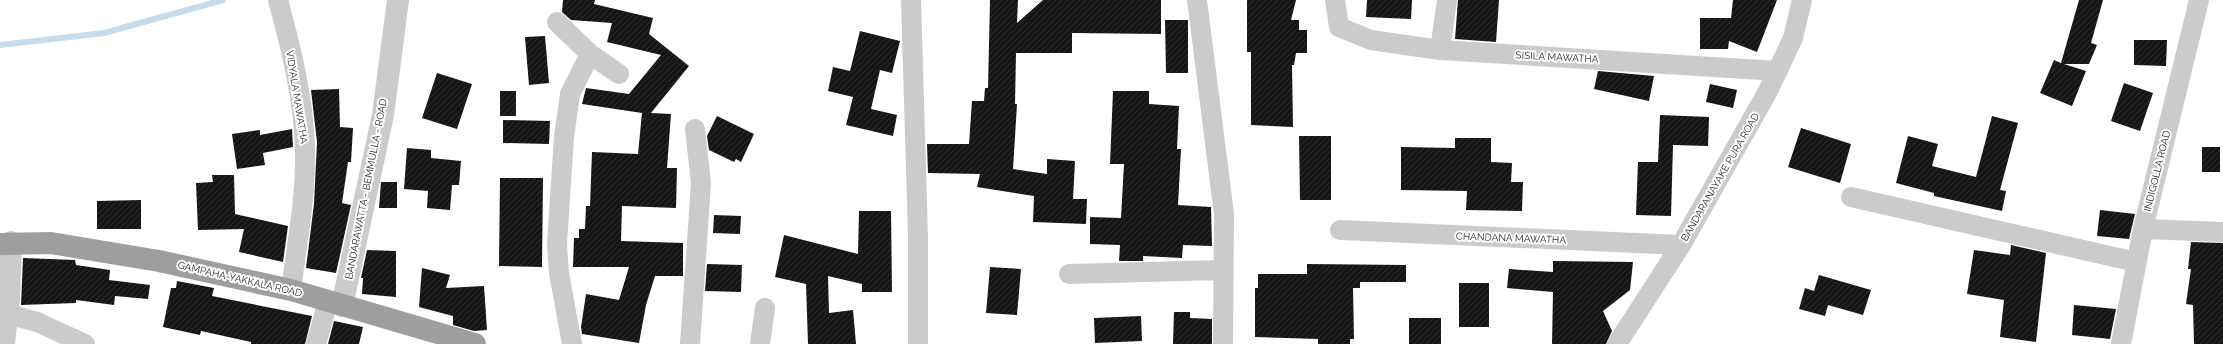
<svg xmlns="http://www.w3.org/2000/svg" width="2223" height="344" viewBox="0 0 2223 344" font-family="Raleway,sans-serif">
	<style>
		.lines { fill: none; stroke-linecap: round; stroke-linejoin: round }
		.stream { stroke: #c6dcec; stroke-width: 6 }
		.building { fill: url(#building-hatch) }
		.minor { stroke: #cbcbcb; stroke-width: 20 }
		.tertiary { stroke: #cbcbcb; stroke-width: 22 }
		.trunk { stroke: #9e9e9e; stroke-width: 22 }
		.labels { text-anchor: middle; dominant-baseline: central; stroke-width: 4; stroke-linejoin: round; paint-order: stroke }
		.street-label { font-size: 10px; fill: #2e2e2e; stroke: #fff }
	</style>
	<defs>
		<pattern id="building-hatch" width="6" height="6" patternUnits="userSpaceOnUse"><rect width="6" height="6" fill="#151515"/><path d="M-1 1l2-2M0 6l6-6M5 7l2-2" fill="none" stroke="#2f2f2f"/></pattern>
	</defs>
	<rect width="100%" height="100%" fill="#fff"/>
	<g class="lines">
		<path class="stream" d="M 0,45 L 104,33 L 223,0"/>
	</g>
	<path class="building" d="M 563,0 L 595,0 L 594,4 L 653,18 L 649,34 L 689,66 L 651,113 L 671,114 L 667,168 L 677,168 L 676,208 L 622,206 L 621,241 L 683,243 L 683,276 L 655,276 L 646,305 L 639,343 L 582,334 L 581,327 L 586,294 L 619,300 L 629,267 L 573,267 L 574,238 L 579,238 L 579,229 L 585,229 L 586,206 L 590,206 L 592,152 L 638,154 L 642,113 L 582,104 L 586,88 L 629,94 L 661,55 L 607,42 L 612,23 L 571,20 L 562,12 Z
		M 990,0 L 1018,0 L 1017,23 L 1043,0 L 1161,0 L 1161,34 L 1072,33 L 1072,53 L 1016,53 L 1015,104 L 1017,104 L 1013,169 L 1047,174 L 1047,159 L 1075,161 L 1073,199 L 1087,199 L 1086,224 L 1033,222 L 1034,196 L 977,187 L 980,174 L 928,173 L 927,144 L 969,144 L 972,101 L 984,101 L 985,88 L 988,88 Z
		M 1247,0 L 1296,0 L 1291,20 L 1299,20 L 1299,30 L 1307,30 L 1307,53 L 1296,53 L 1294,65 L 1292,65 L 1293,127 L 1251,125 L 1251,52 L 1247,52 Z
		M 1367,0 L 1412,0 L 1411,19 L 1366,17 Z
		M 1458,0 L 1499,0 L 1496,42 L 1455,39 Z
		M 1733,0 L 1777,0 L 1757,52 L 1729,41 L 1728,49 L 1700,49 L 1700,18 L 1731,18 Z
		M 2079,0 L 2103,0 L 2091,43 L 2097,45 L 2089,64 L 2064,64 L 2086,71 L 2072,106 L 2040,93 L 2054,60 L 2061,63 Z
		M 1165,20 L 1188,20 L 1188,73 L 1166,73 Z
		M 860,31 L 900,41 L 892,73 L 880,70 L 871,109 L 897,115 L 893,136 L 846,125 L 853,97 L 828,91 L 833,67 L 850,71 Z
		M 545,36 L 549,83 L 529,85 L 525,37 Z
		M 2134,40 L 2167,40 L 2166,66 L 2134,65 Z
		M 1598,71 L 1654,76 L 1649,101 L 1594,89 Z
		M 437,73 L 472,84 L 457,129 L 422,118 Z
		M 2124,83 L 2153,93 L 2140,131 L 2111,121 Z
		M 1710,84 L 1737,90 L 1733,108 L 1706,102 Z
		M 339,89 L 340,127 L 353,128 L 351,162 L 348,162 L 342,203 L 351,205 L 336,273 L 306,268 L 314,204 L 317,142 L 311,90 Z
		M 500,91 L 516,91 L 516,116 L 500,116 Z
		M 1113,91 L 1149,91 L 1149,104 L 1179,106 L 1177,149 L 1181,149 L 1178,205 L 1211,207 L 1212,246 L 1183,245 L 1182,258 L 1143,256 L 1143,261 L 1119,261 L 1120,245 L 1090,244 L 1090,217 L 1121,218 L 1124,164 L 1110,164 Z
		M 1660,115 L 1709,117 L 1708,146 L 1673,145 L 1671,216 L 1636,215 L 1638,162 L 1658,162 Z
		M 717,116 L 754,134 L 741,162 L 736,159 L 734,162 L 709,150 L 707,136 Z
		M 1992,116 L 2018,123 L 2000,190 L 2006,191 L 2002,211 L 1934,196 L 1934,193 L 1896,183 L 1908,136 L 1938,144 L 1932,166 L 1976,177 Z
		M 503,120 L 550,121 L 549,144 L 503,143 Z
		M 1801,128 L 1851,144 L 1840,183 L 1788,167 Z
		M 292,129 L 293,147 L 263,153 L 265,165 L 237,169 L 232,134 L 260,130 L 260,135 Z
		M 1299,136 L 1331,136 L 1331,200 L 1300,200 Z
		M 1455,138 L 1491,138 L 1491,162 L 1512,163 L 1511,182 L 1523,182 L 1522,211 L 1466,210 L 1467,191 L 1401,190 L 1401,147 L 1455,148 Z
		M 2202,147 L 2220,147 L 2220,172 L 2202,172 Z
		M 407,148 L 431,150 L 431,158 L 461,161 L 459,185 L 452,185 L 450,210 L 427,208 L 428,191 L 404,189 Z
		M 212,175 L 234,175 L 235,214 L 288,226 L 283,262 L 239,252 L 244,229 L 198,230 L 196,183 L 213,182 Z
		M 500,178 L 543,178 L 542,267 L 499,266 Z
		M 381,182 L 397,182 L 397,208 L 379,208 Z
		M 141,200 L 141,229 L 97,229 L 97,201 Z
		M 2100,210 L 2135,214 L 2129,239 L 2097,236 Z
		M 859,211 L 891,211 L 892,292 L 862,292 L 862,284 L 828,276 L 829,313 L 853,310 L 856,344 L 808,344 L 806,284 L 775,277 L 784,235 L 858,254 Z
		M 714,215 L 741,216 L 740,234 L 713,233 Z
		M 2191,242 L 2223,243 L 2223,344 L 2194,344 L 2193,305 L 2186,304 L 2191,269 L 2188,269 Z
		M 2011,245 L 2046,253 L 2036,342 L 2000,337 L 2004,300 L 1967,294 L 1974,250 L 2010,255 Z
		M 367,250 L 396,251 L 396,297 L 362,294 L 363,278 L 361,278 Z
		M 23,258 L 75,260 L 76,265 L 110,270 L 109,280 L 150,285 L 148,299 L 115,296 L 114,305 L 76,300 L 76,303 L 21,305 Z
		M 1553,261 L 1633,262 L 1630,290 L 1603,311 L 1612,331 L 1606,344 L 1552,344 L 1553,292 L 1507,288 L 1509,269 L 1553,272 Z
		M 707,264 L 742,265 L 741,292 L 705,291 Z
		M 1307,264 L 1406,265 L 1406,282 L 1360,282 L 1360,288 L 1353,288 L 1354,339 L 1350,339 L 1350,344 L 1318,344 L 1318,339 L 1255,337 L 1255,288 L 1258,288 L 1258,274 L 1307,274 Z
		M 990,267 L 1021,269 L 1017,315 L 986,313 Z
		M 422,268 L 450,275 L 446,288 L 484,286 L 487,330 L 474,331 L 453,325 L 453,316 L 419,307 Z
		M 1819,275 L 1871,290 L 1863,315 L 1828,305 L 1825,316 L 1799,309 L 1805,288 L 1814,291 Z
		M 177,281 L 214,288 L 212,296 L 312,316 L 305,344 L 251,344 L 251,342 L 201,331 L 200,335 L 163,327 L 171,288 L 176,288 Z
		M 1459,283 L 1489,283 L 1489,327 L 1459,327 Z
		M 2074,305 L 2116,309 L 2110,339 L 2072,335 Z
		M 1174,312 L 1190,312 L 1190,318 L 1212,319 L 1212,344 L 1173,344 Z
		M 1141,316 L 1142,341 L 1095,343 L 1094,318 Z
		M 1409,318 L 1441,318 L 1441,344 L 1409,344 Z
		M 334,321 L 363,327 L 359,344 L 328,344 Z"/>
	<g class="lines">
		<path class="minor" d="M 278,0 C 291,48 304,100 305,150 C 306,197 297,243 291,290
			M 911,0 L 918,237 L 918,344
			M 1197,0 L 1224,214 L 1223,344
			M 1335,0 L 1339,27 L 1371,40 L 1440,50 L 1778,71
			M 557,22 L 590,54 L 619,74
			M 1440,50 L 1447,0
			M 1851,197 L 2136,262
			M 2143,229 L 2223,232
			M 1340,230 L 1681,245
			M 1069,274 L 1223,270
			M 8,314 L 37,322 L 85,344
			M 316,344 L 328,301
			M 572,344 L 559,273 L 557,244 L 564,137 L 570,94 L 590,54
			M 690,344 L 701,183 L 695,129
			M 760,344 L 765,308
			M 1617,344 L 1681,245 L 1768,91 L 1793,38 L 1802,0
			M 2121,344 L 2143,229 L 2199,0"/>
		<path class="tertiary" d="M 342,306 L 383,115 L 398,0
			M 4,344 L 9,299 L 11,242"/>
		<path class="trunk" d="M 0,244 L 51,243 L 159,261 L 291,290 L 475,344"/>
	</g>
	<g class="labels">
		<g class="street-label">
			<text transform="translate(1557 57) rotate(3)">SISILA MAWATHA</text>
			<text transform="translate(297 97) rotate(81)">VIDYALA MAWATHA</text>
			<text transform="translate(2157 171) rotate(-76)">INDIGOLLA ROAD</text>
			<text transform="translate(1720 177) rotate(-60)">BANDARANAYAKE PURA ROAD</text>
			<text transform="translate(366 189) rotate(-79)">BANDARAWATTA - BEMMULLA - ROAD</text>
			<text transform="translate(1511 238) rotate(2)">CHANDANA MAWATHA</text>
			<text transform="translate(240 279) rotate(13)">GAMPAHA-YAKKALA ROAD</text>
		</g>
	</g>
</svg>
